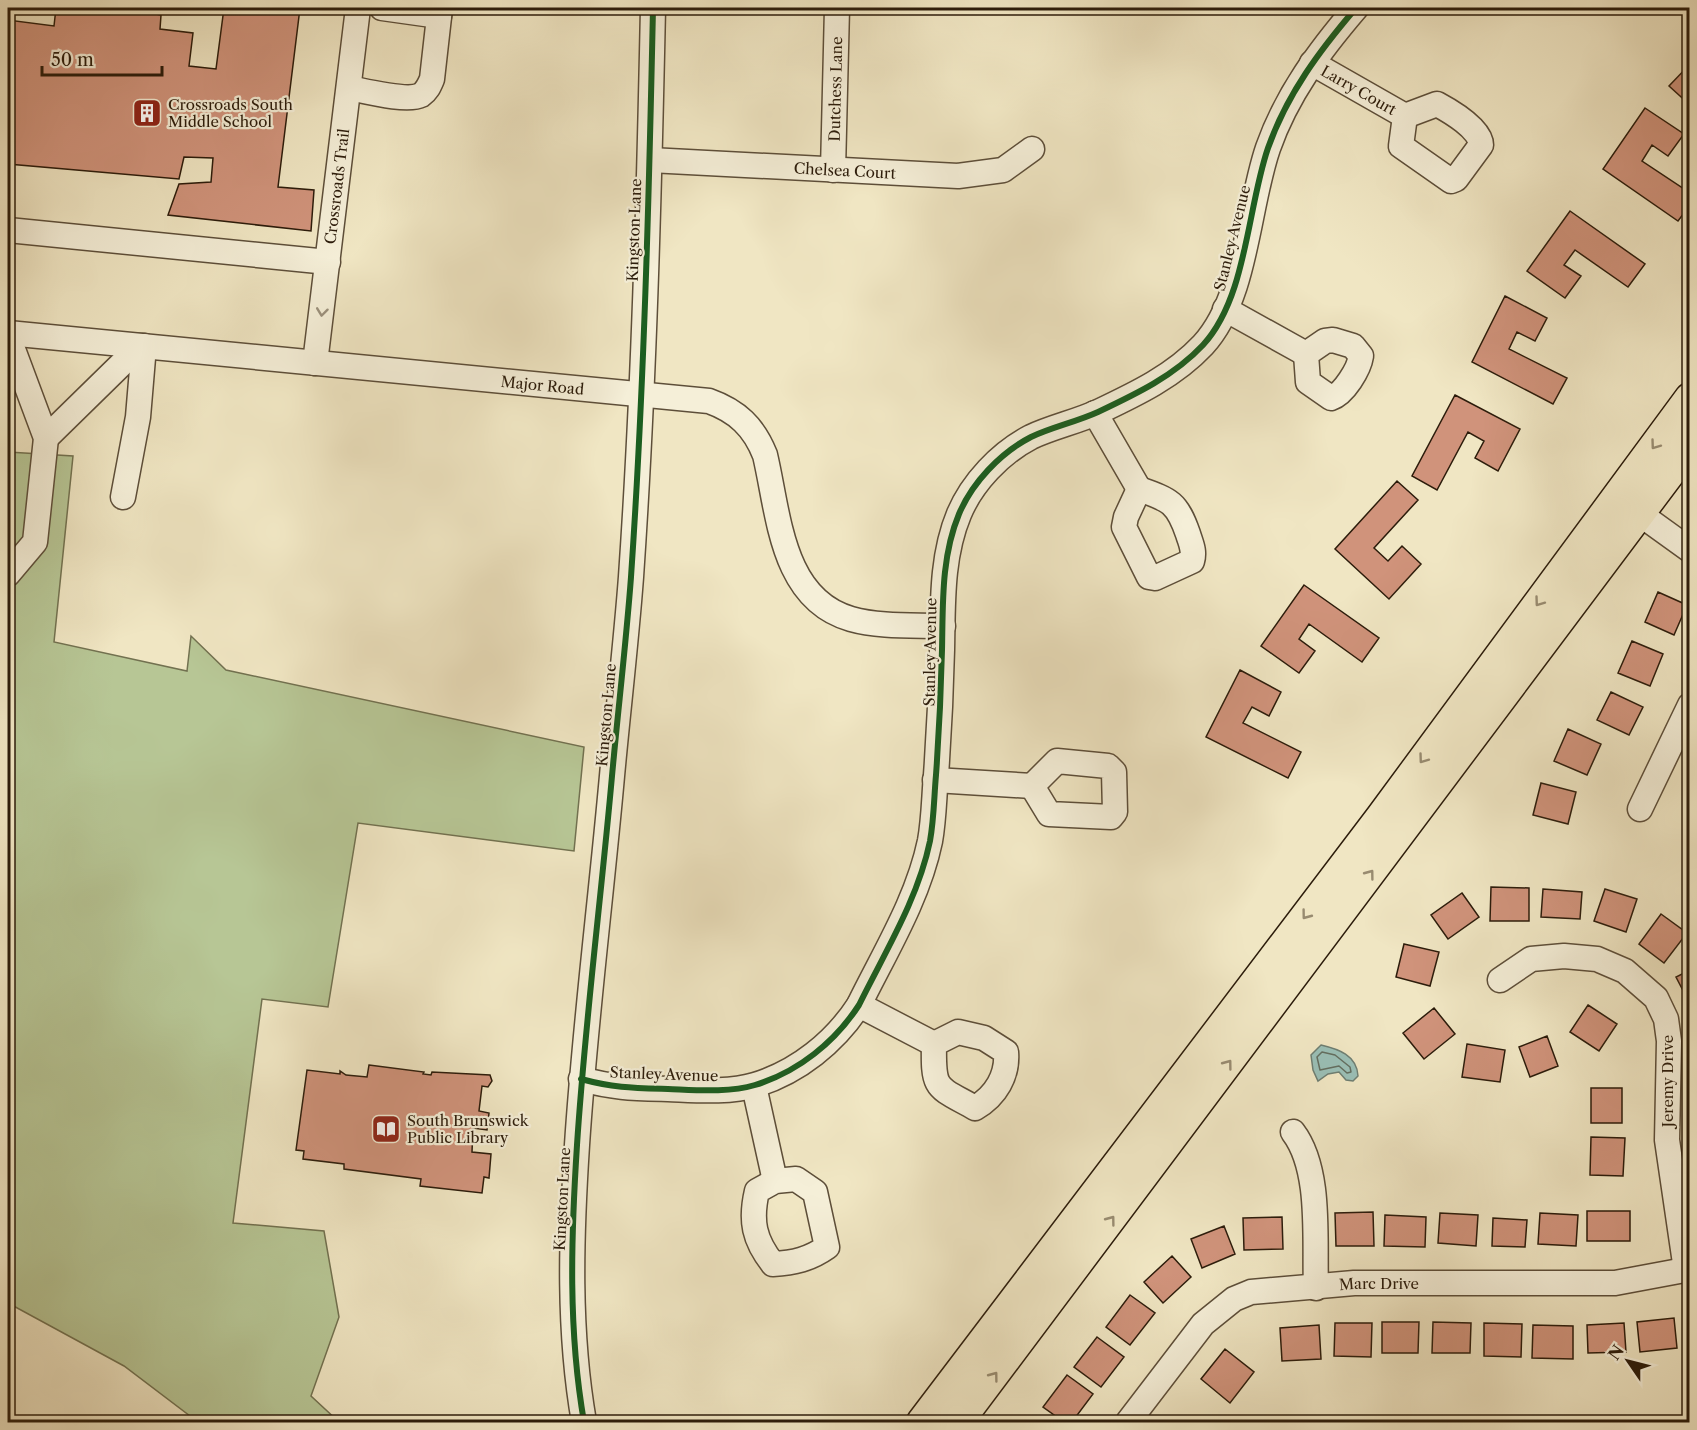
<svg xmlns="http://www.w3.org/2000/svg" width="1697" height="1430" viewBox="0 0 1697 1430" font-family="'Libre Caslon Text',serif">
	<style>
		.green { fill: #b7c695; stroke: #727150; stroke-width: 1.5 }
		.water { fill: #9abfb6; stroke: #6e7e72; stroke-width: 1.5 }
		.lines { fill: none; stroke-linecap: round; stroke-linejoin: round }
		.shore { stroke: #636e60; stroke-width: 1.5 }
		.building { fill: #d0937b; stroke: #2c1c0b; stroke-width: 1.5 }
		.minor-casing { stroke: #5d4e39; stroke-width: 27 }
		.major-casing { stroke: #2c1c0b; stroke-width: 33 }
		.minor { stroke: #f5efd8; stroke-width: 24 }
		.major { stroke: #f0e6c3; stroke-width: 30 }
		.cycleway-casing { stroke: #f5efd8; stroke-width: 10 }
		.cycleway { stroke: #1b5e20; stroke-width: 6 }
		.oneway { stroke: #9b907c }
		.oneway2 { stroke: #988b70 }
		.labels { text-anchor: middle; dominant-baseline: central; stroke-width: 4.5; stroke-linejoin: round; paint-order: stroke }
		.street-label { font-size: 15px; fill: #2c1c0b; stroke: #f5efd8 }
		.poi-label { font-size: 15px; fill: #2c1c0b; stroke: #f5efd8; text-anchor: start }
	</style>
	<rect width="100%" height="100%" fill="#f0e6c3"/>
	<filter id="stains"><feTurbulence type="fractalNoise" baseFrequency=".00333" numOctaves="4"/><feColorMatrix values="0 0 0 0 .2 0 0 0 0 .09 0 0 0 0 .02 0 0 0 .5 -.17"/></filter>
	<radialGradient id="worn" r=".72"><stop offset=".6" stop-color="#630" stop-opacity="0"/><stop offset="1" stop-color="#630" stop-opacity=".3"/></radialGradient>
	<path class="green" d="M 8,452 L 73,456 L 54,642 L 187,671 L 191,636 L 226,670 L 584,747 L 574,851 L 358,823 L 328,1007 L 262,999 L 233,1223 L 324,1231 L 339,1317 L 311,1396 L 339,1422 L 198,1422 L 124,1366 L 8,1303 Z"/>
	<path class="water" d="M 1321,1045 C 1338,1049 1357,1055 1358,1076 L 1353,1081 L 1346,1080 L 1339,1072 L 1328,1074 L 1318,1081 L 1313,1070 L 1311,1055 Z"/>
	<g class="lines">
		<path class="shore" d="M 1322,1052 L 1335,1055 L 1350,1067 L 1351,1072 L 1347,1073 L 1339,1066 L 1320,1070 L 1317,1057 Z"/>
	</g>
	<path class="building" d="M 56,8 L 151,8 L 150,13 L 161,15 L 160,29 L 193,33 L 189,66 L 216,69 L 224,8 L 300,8 L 278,187 L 314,190 L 311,231 L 168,215 L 179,184 L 211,182 L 213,158 L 184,157 L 179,179 L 8,164 L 8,20 L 54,26 Z
		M 1690,64 L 1690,105 L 1669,86 Z
		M 1645,108 L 1684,134 L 1668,156 L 1652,145 L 1642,161 L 1690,193 L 1690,205 L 1678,221 L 1603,169 Z
		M 1570,211 L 1645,264 L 1628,287 L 1575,250 L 1564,265 L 1581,276 L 1565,298 L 1527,271 Z
		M 1505,296 L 1547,318 L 1535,341 L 1517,332 L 1509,349 L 1567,378 L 1553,404 L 1472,362 Z
		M 1455,395 L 1520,429 L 1498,471 L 1475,458 L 1484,441 L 1468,432 L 1437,490 L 1412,476 Z
		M 1397,481 L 1418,500 L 1374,548 L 1388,561 L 1402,546 L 1421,564 L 1389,599 L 1335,549 Z
		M 1304,585 L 1379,638 L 1362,662 L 1309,624 L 1299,639 L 1315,651 L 1299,673 L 1261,646 Z
		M 1658,592 L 1687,605 L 1674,635 L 1645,622 Z
		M 1632,641 L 1663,654 L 1650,686 L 1618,673 Z
		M 1240,670 L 1281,692 L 1269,716 L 1252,707 L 1243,723 L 1301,752 L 1288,778 L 1206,737 Z
		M 1611,692 L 1643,707 L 1629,735 L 1597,720 Z
		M 1568,729 L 1601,744 L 1587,775 L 1554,761 Z
		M 1541,783 L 1576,792 L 1568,824 L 1533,815 Z
		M 1491,887 L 1529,888 L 1529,921 L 1490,921 Z
		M 1543,889 L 1582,892 L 1580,919 L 1541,917 Z
		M 1605,889 L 1637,899 L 1626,932 L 1594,921 Z
		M 1462,893 L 1479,917 L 1448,939 L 1431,915 Z
		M 1661,914 L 1687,933 L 1664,963 L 1639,944 Z
		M 1404,944 L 1439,952 L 1430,986 L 1396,977 Z
		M 1690,970 L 1690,1002 L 1689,1002 L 1676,977 Z
		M 1588,1005 L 1617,1024 L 1599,1051 L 1570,1032 Z
		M 1434,1008 L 1455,1034 L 1424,1059 L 1403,1033 Z
		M 1547,1036 L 1558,1066 L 1530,1077 L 1519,1047 Z
		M 1467,1044 L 1505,1050 L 1500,1082 L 1462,1077 Z
		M 369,1065 L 424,1072 L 423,1074 L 431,1075 L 432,1072 L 490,1075 L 492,1081 L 488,1087 L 482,1086 L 479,1111 L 489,1113 L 487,1130 L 473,1128 L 472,1152 L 491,1154 L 489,1178 L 484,1177 L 482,1193 L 420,1186 L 421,1179 L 344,1169 L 344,1164 L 303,1159 L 304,1151 L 296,1150 L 307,1070 L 340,1074 L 340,1071 L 346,1075 L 367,1077 Z
		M 1591,1088 L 1622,1088 L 1622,1123 L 1591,1123 Z
		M 1591,1137 L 1625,1138 L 1623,1176 L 1590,1175 Z
		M 1587,1211 L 1630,1211 L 1630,1241 L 1587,1241 Z
		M 1373,1212 L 1374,1246 L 1336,1246 L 1335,1213 Z
		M 1440,1213 L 1478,1215 L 1476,1246 L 1438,1243 Z
		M 1540,1213 L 1578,1215 L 1576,1246 L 1538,1244 Z
		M 1385,1215 L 1426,1217 L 1425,1247 L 1384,1246 Z
		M 1282,1217 L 1283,1249 L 1244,1250 L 1243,1218 Z
		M 1493,1218 L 1527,1220 L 1525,1247 L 1492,1246 Z
		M 1224,1226 L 1235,1254 L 1202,1268 L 1191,1239 Z
		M 1172,1256 L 1191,1277 L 1163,1303 L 1144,1282 Z
		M 1130,1295 L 1155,1313 L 1130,1345 L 1106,1327 Z
		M 1674,1318 L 1677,1348 L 1640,1352 L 1637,1322 Z
		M 1382,1322 L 1419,1322 L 1418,1353 L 1382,1353 Z
		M 1433,1322 L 1471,1323 L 1470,1353 L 1432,1353 Z
		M 1335,1323 L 1372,1323 L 1371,1357 L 1334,1356 Z
		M 1484,1323 L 1522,1324 L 1521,1357 L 1484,1356 Z
		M 1624,1323 L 1626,1352 L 1588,1353 L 1587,1325 Z
		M 1319,1325 L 1321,1359 L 1282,1361 L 1280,1328 Z
		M 1533,1325 L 1573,1326 L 1573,1359 L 1532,1358 Z
		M 1097,1337 L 1124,1357 L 1101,1387 L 1074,1367 Z
		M 1225,1349 L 1254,1372 L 1230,1403 L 1201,1379 Z
		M 1067,1375 L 1093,1394 L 1072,1422 L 1064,1422 L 1043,1407 Z"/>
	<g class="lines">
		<g class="minor-casing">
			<g id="minor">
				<path d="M 382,8 L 439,16"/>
				<path id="s1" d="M 1312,63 L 1405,116"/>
				<path d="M 349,88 C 365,91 407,102 421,95 C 427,91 429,86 432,79 L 440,8"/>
				<path d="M 1437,104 C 1450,111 1481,129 1481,145 L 1456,179 L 1451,181 L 1401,146 L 1405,116 Z"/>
				<path id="s2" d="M 650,160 L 958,176 L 1003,170 L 1032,149"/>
				<path id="s3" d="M 833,170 L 837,8"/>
				<path d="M 8,230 L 328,262"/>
				<path d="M 1225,309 L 1306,354"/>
				<path id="s4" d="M 8,333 L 709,401 C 737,411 754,427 765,455 C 779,514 781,599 851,619 C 879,627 913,625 943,626"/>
				<path d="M 8,336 L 46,438 L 35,542 L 8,574"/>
				<path d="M 1333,340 L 1353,346 L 1361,356 C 1359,369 1344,394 1331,398 L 1308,382 L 1306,354 L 1325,341 Z"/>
				<path id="s5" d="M 315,363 L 358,8"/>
				<path d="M 1095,413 L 1139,489"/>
				<path d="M 46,438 L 140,346"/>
				<path d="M 1139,489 C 1170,500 1177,502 1188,534 C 1191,544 1195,551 1192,561 L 1155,578 L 1149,577 L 1124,527 L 1126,517 Z"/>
				<path d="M 123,497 L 138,417 L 144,346"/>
				<path d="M 1640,514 L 1690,550"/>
				<path d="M 1057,761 L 1108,766 L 1114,772 L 1115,812 L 1111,817 L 1049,814 L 1032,786 Z"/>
				<path d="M 935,780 L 1032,786"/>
				<path d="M 1640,809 L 1690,705"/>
				<path d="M 1500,980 L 1531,959 L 1564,956 L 1597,959 L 1625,971 L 1656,998 L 1666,1019 L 1669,1041 L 1667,1140 L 1686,1270"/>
				<path d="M 859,1005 L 934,1044"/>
				<path d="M 958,1032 L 984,1038 L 1006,1052 C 1008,1075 996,1096 975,1108 C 936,1086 933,1091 934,1044 Z"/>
				<path d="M 581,1079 C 614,1088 634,1088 668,1089 C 695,1090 729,1093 755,1085 C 798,1072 835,1042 859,1005 C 885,952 918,899 930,841 C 934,819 934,797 936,775 C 939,733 941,692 942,650 C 943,605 941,557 959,514 C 972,483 1000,453 1031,437 C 1052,427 1076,422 1098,412 C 1136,394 1174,376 1203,345 C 1247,297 1247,209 1268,148 C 1287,94 1320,50 1356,8"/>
				<path d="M 754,1086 L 775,1181"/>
				<path d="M 1293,1132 C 1322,1170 1314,1241 1316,1288"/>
				<path d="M 796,1179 L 815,1192 L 827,1247 C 810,1259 794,1263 773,1264 C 754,1240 750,1221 757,1191 L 775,1181 Z"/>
				<path d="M 584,1422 C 568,1330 571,1238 577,1145 C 585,1022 601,899 612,776 C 618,710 626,644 631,577 C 644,388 649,197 653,8"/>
				<path id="s6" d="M 1128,1422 L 1203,1324 L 1234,1299 L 1251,1292 L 1354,1283 L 1615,1283 L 1690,1269"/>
			</g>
		</g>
		<g class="major-casing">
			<path id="major" d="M 922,1422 L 1381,817 L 1690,398
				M 958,1422 L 1690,446"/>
		</g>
		<use href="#minor" class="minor"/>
		<use href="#major" class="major"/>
		<g class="cycleway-casing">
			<path id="cycleway" d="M 581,1079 C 614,1088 634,1088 668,1089 C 695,1090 729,1093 755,1085 C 798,1072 835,1042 859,1005 C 885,952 918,899 930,841 C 934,819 934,797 936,775 C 939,733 941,692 942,650 C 943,605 941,557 959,514 C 972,483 1000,453 1031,437 C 1052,427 1076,422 1098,412 C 1136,394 1174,376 1203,345 C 1247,297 1247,209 1268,148 C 1287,94 1320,50 1356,8
				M 584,1422 C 568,1330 571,1238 577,1145 C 585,1022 601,899 612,776 C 618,710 626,644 631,577 C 644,388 649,197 653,8"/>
		</g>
		<use href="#cycleway" class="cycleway"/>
	</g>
	<defs><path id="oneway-chevron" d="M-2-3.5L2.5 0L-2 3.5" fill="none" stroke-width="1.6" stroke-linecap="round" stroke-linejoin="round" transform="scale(1.5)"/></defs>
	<use class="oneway" href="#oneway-chevron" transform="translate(322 312) rotate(97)"/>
	<g class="oneway2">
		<use href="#oneway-chevron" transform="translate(1655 445) rotate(126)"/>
		<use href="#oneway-chevron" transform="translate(1539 602) rotate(126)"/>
		<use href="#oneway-chevron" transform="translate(1423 759) rotate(126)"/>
		<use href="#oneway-chevron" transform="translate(1370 874) rotate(-53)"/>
		<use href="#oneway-chevron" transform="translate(1306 915) rotate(127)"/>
		<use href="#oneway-chevron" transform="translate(1228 1064) rotate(-53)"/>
		<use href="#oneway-chevron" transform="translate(1111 1220) rotate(-53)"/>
		<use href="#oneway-chevron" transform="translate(994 1376) rotate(-53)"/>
	</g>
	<defs>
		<g id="building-square" transform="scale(1.5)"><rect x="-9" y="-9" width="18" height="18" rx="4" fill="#8f2418" stroke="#f5efd8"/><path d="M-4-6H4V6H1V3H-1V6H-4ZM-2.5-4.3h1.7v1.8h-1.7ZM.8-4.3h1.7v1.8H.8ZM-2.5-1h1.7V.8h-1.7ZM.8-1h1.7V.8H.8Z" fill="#fff"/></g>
		<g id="library-square" transform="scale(1.5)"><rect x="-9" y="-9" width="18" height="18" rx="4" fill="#8f2418" stroke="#f5efd8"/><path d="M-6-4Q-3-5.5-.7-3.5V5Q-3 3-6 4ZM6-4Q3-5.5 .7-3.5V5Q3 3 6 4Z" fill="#fff"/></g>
	</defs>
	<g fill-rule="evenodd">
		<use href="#building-square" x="147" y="113"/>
		<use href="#library-square" x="386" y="1129"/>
	</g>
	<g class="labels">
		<g class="street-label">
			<text stroke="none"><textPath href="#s3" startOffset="81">Dutchess Lane</textPath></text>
			<text stroke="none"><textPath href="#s1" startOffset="54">Larry Court</textPath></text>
			<text stroke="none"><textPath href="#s2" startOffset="195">Chelsea Court</textPath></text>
			<text stroke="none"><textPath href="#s5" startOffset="178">Crossroads Trail</textPath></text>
			<text transform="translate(634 230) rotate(-88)">Kingston Lane</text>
			<text transform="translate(1232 238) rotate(-76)">Stanley Avenue</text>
			<text stroke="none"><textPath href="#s4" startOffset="537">Major Road</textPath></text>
			<text transform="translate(930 652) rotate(-89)">Stanley Avenue</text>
			<text transform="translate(606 715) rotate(-85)">Kingston Lane</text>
			<text transform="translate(664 1074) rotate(2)">Stanley Avenue</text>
			<text transform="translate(1667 1081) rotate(-90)">Jeremy Drive</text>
			<text transform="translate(562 1199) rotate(-87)">Kingston Lane</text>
			<text stroke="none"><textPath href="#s6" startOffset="310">Marc Drive</textPath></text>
		</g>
		<g class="poi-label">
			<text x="168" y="104">Crossroads South<tspan x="168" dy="17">Middle School</tspan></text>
			<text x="407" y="1120">South Brunswick<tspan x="407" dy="17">Public Library</tspan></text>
		</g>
	</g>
	<rect width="1697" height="1430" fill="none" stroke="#f0e6c3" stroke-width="30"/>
	<rect x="9" y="9" width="1679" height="1412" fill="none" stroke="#2c1c0b" stroke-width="3"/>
	<rect x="15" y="15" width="1667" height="1400" fill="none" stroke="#2c1c0b" stroke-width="1.5"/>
	<g transform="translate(1628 1361) rotate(305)" stroke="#f5efd8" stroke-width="4.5" paint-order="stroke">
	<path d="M0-4.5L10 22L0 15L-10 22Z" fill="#2c1c0b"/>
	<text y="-9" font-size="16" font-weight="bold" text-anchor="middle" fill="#2c1c0b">N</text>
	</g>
	<path d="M42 66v9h120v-9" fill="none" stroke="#2c1c0b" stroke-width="3"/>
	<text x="51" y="66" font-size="18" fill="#2c1c0b" stroke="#f5efd8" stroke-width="4.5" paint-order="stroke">50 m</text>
	<rect width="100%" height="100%" filter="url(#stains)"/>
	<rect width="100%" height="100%" fill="url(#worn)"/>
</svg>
